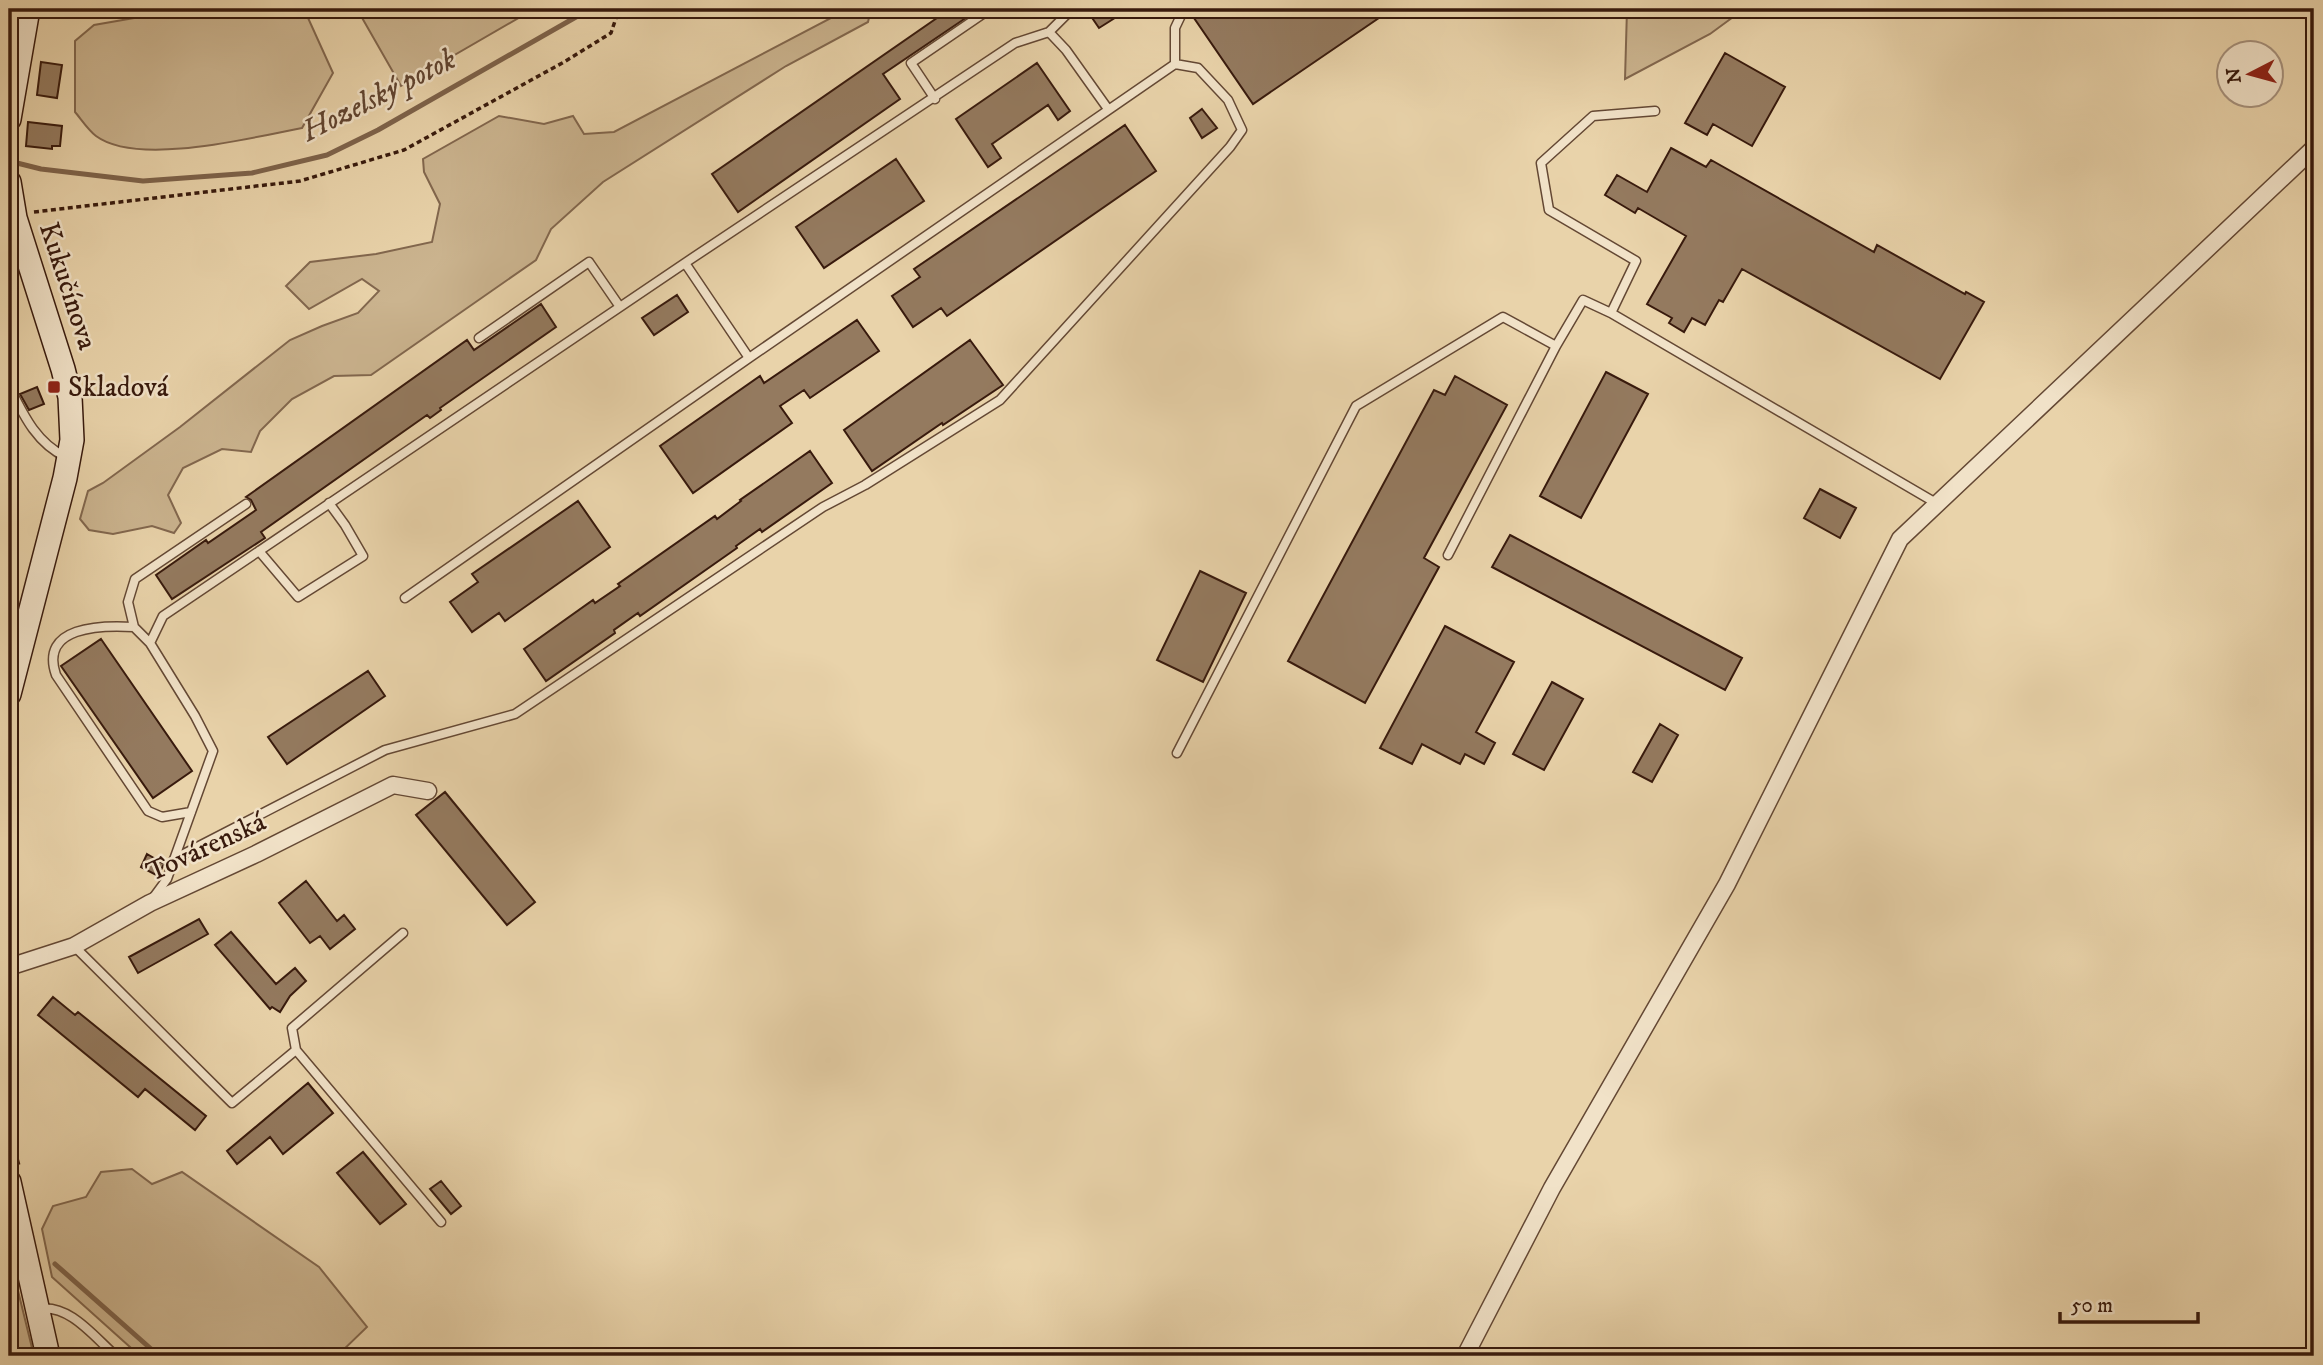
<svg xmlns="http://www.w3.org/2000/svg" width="2323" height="1365" viewBox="0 0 2323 1365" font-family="'IM FELL DW Pica',serif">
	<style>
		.green { fill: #cbb48f; stroke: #82674e; stroke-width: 2 }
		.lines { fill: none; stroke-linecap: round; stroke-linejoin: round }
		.stream { stroke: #7e634b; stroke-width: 5 }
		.building { fill: #947a5f; stroke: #381a0d; stroke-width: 2 }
		.lane-casing { stroke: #644834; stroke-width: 11 }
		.street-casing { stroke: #644834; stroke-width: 19 }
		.secondary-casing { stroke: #381a0d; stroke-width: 26 }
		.path { stroke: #381a0d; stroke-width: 3.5; stroke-dasharray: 5 3.5; stroke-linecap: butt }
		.lane { stroke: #f1e2c8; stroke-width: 8 }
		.street { stroke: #f1e2c8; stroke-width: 16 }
		.secondary { stroke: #f1e2c8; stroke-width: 23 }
		.poi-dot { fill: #8f2418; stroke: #f1e2c8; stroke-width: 2.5 }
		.labels { text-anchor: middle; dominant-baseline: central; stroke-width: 5; stroke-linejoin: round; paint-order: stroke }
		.street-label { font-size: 28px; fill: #381a0d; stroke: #f1e2c8 }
		.poi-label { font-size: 28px; fill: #381a0d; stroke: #f1e2c8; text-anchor: start }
		.water-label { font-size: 30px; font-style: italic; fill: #614531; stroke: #f1e2c8 }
	</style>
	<rect width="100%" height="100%" fill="#e9d3aa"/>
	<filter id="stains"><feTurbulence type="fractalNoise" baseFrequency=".00286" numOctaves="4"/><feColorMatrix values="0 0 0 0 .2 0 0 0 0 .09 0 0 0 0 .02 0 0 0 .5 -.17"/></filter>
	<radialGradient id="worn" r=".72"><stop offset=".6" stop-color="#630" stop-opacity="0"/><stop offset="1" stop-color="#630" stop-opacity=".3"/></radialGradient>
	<path class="green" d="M 186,9 L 304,9 L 333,73 L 302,128 C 254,137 138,167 96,136 C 88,130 81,119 75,112 L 75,41 L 94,25 Z
		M 357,9 L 534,9 L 401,86 Z
		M 848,9 L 871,9 L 868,22 L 786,66 L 603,182 L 551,229 L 536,260 L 371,375 L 334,376 L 292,399 L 260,431 L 251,452 L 222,449 L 183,468 L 168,495 L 181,523 L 174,533 L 152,526 L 113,534 L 89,530 L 80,519 L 88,491 L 103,483 L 180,427 L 290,340 L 322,326 L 358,313 L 379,291 L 362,279 L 309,309 L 286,286 L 310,262 L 376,254 L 432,242 L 440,204 L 424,172 L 423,159 L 499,116 L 544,124 L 573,116 L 584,134 L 614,132 Z
		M 1627,9 L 1744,9 L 1710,34 L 1625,79 Z
		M 132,1169 L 152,1184 L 182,1172 L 319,1267 L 367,1327 L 337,1356 L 140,1356 L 52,1277 L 42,1229 L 53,1206 L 86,1197 L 101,1172 Z
		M 9,1254 L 34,1356 L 9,1356 Z"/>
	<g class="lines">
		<path class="stream" d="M 9,161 L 41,169 L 143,181 L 252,173 L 327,155 L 378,130 L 590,9
			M 55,1264 L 159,1356"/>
	</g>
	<path class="building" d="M 950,9 L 979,9 L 883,74 L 900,99 L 738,212 L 712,174 Z
		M 1086,9 L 1129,9 L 1099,28 Z
		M 1207,9 L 1392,9 L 1253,104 L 1194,18 Z
		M 1725,53 L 1785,87 L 1752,146 L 1713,124 L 1707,135 L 1685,123 Z
		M 41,62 L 62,65 L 57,98 L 37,95 Z
		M 1037,63 L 1070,111 L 1058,120 L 1048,105 L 992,144 L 1001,158 L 988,167 L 956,119 Z
		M 1202,109 L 1217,128 L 1202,138 L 1190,118 Z
		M 28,122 L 62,126 L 60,146 L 52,146 L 52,149 L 26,146 Z
		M 1125,125 L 1156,171 L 947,316 L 941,308 L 913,327 L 892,296 L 920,277 L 914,269 Z
		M 1671,148 L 1706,167 L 1711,160 L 1874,252 L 1877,245 L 1965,294 L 1966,292 L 1984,302 L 1940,379 L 1742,269 L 1723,302 L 1719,300 L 1705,325 L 1692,318 L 1684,332 L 1669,323 L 1672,318 L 1647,304 L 1686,236 L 1638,208 L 1635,213 L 1605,195 L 1617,175 L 1647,192 Z
		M 896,159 L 924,201 L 824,268 L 796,227 Z
		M 677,295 L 688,312 L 654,335 L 642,318 Z
		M 541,304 L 556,327 L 440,408 L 441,410 L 430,418 L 427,415 L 261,532 L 265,538 L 172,599 L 156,575 L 206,540 L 208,543 L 256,510 L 251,500 L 246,497 L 467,340 L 474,350 Z
		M 857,320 L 879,351 L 810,398 L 804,390 L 780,406 L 792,423 L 693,493 L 660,446 L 760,376 L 764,383 Z
		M 970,340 L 1003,385 L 943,425 L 942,423 L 872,471 L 844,430 Z
		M 1606,372 L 1648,394 L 1581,518 L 1540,496 Z
		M 1455,376 L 1507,405 L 1424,558 L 1439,567 L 1365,703 L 1288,661 L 1434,390 L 1445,395 Z
		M 37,387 L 44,404 L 29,410 L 20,394 Z
		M 810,451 L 832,483 L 762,532 L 760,529 L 736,546 L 737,548 L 640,616 L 638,613 L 614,630 L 615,633 L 546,681 L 524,649 L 593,600 L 595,603 L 620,586 L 618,584 L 715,516 L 717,519 L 741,501 L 740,500 Z
		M 1820,489 L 1856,508 L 1840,538 L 1804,518 Z
		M 578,501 L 610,547 L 505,621 L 499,613 L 472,632 L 450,602 L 478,582 L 472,574 Z
		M 1510,535 L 1742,658 L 1725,690 L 1492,567 Z
		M 1200,571 L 1246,593 L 1203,682 L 1157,660 Z
		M 1445,626 L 1514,662 L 1476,732 L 1495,743 L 1484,764 L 1465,754 L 1460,764 L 1422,744 L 1412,764 L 1380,748 Z
		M 101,639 L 192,771 L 153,798 L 61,666 Z
		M 368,671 L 385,696 L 287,764 L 268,737 Z
		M 1552,682 L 1583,699 L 1544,770 L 1513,754 Z
		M 1660,724 L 1678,735 L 1652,782 L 1633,772 Z
		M 445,792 L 535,902 L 507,925 L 416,815 Z
		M 147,854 L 164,864 L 158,876 L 141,867 Z
		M 306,881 L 337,921 L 344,915 L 355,929 L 330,949 L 320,936 L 310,943 L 279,903 Z
		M 199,919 L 208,934 L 138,973 L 129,957 Z
		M 231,932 L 276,984 L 295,968 L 306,981 L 290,996 L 280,1012 L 272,1007 L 270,1009 L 215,945 Z
		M 53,997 L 75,1015 L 78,1012 L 206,1116 L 195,1130 L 145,1089 L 138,1097 L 38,1015 Z
		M 308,1083 L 333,1113 L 283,1154 L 270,1137 L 237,1164 L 227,1151 Z
		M 363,1152 L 406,1204 L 380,1224 L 337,1173 Z
		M 441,1181 L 461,1206 L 451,1214 L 430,1189 Z"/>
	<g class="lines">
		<g class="lane-casing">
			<path id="lane" d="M 2307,9 L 2314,14
				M 1049,32 L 1072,9
				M 1175,64 L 1175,28 L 1184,9
				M 935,99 L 911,63 L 990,9
				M 685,263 L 1015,43 L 1049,32 L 1066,50 L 1108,109
				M 1611,313 L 1636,261 L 1549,210 L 1541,163 L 1593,116 L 1655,111
				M 479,338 L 589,262 L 620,307
				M 9,386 C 23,414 36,443 66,457
				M 259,551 L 298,597 L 363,556 L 345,525 L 329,503
				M 1448,555 L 1556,346 L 1583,300 L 1611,313 L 1936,503
				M 134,627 C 101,625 39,626 56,675 L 148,811 L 162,817 L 191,812
				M 150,643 L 134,627 L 128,602 L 135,579 L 246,504
				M 1177,753 L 1356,406 L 1503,317 L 1556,346
				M 174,859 L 385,750 L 515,714 L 823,507 L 865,485 L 1000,400 L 1230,147 L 1242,130 L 1228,100 L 1198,68 L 1175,64 L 749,358
				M 153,898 L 167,879 L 213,751 L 195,716 L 150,643 L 163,616 L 685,263 L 749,358 L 405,598
				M 74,946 L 232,1103 L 296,1050 L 292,1028 L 403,933
				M 296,1050 L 441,1222
				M 39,1309 C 70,1304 94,1337 116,1356"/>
		</g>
		<g class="street-casing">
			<path id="street" d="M 9,632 L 29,619
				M 9,967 L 74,946 L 150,903 L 256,854 L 393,785 L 428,791
				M 1465,1356 L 1552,1188 L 1727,884 L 1900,539 L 2314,148"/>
		</g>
		<g class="secondary-casing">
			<path id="secondary" d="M 9,119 L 28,9
				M 9,182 L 15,218 L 63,369 L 70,397 L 72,440 L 65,478 L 9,694
				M 9,1182 L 48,1356"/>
		</g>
		<path class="path" d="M 34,212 L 300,181 L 404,150 L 564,62 L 611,33 L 617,15 L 616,9
			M 9,535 L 9,543
			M 9,585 L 13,593
			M 9,744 L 17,712
			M 9,1127 L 19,1166"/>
		<use href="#lane" class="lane"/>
		<use href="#street" class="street"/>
		<use href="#secondary" class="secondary"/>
	</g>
	<rect class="poi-dot" x="47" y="380" width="14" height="14" rx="3.5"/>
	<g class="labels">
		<g class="street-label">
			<text transform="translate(68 286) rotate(72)">Kukučínova</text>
			<text transform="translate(206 847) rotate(-25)">Továrenská</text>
		</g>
		<g class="poi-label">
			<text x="68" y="387">Skladová</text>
		</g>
		<g class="water-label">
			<text transform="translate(379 96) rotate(-27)">Hozelský potok</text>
		</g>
	</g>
	<rect width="2323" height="1365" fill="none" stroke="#e9d3aa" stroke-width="35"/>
	<rect x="10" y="10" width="2302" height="1344" fill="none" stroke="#381a0d" stroke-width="3.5"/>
	<rect x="18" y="18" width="2288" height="1330" fill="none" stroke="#381a0d" stroke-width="2"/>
	<g transform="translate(2250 74) rotate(264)"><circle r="33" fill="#f1e2c8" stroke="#a7927d" stroke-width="2"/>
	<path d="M0-5L12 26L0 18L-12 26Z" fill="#8f2418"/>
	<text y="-10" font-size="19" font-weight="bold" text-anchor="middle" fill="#381a0d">N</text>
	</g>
	<path d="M2060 1312v10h138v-10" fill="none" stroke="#381a0d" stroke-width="3.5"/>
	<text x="2071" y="1312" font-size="21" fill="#381a0d" stroke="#f1e2c8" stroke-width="5" paint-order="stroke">50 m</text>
	<rect width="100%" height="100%" filter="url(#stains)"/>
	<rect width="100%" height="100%" fill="url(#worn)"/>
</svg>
